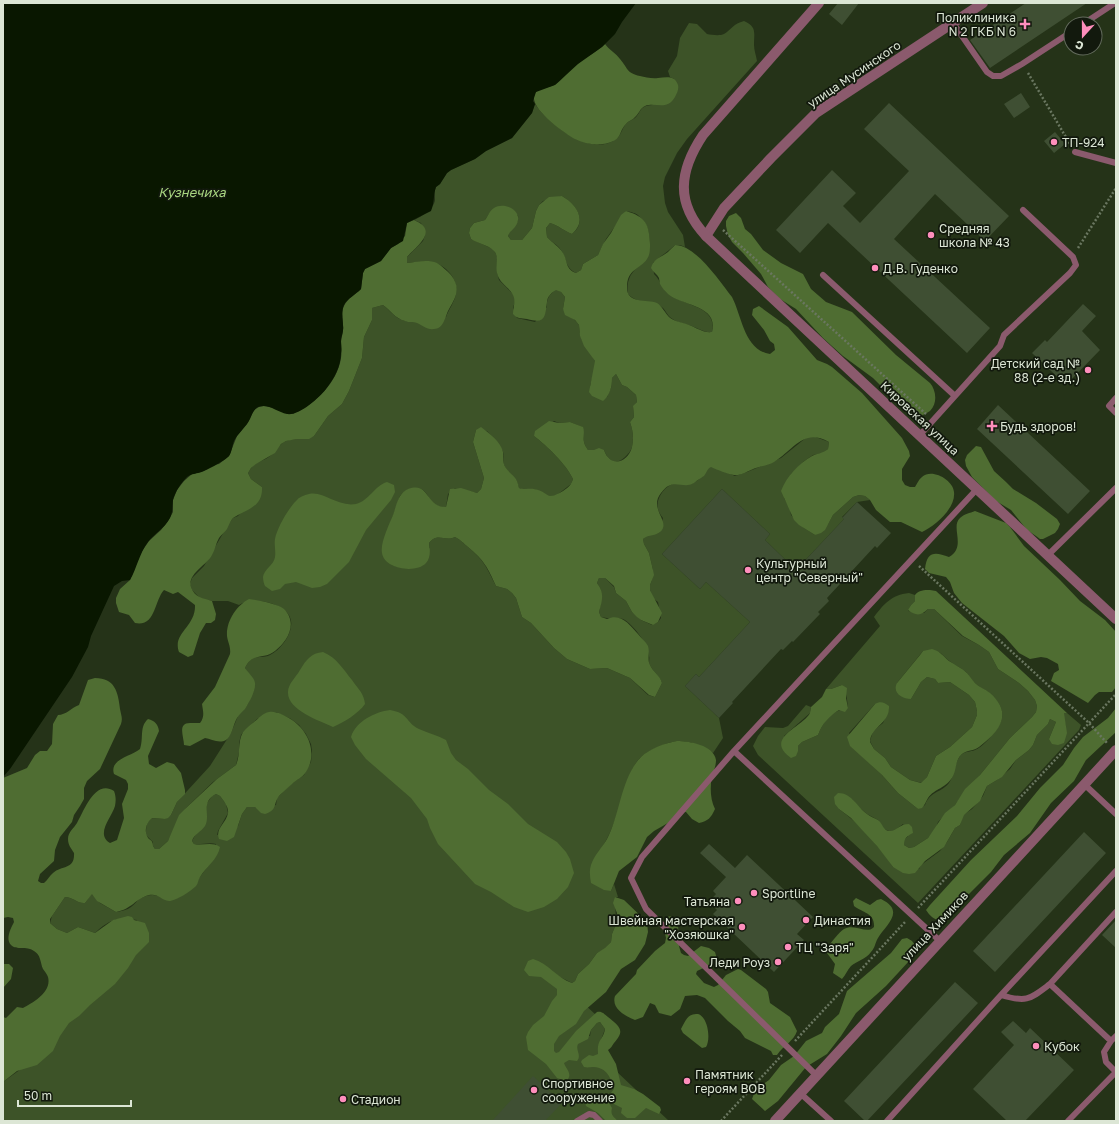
<svg xmlns="http://www.w3.org/2000/svg" width="1119" height="1124" viewBox="0 0 1119 1124" font-family="'Golos Text',sans-serif">
	<style>
		.green { fill: #3d5328; fill-rule: evenodd }
		.forest { fill: #4f6d32 }
		.water { fill: #091700 }
		.building { fill: #3f4f33 }
		.lines { fill: none; stroke-linecap: round; stroke-linejoin: round }
		.path { stroke: #6a7760; stroke-width: 2.5; stroke-dasharray: 2 2; stroke-linecap: butt }
		.service { stroke: #8b5a6d; stroke-width: 6 }
		.minor { stroke: #8b5a6d; stroke-width: 10 }
		.tertiary { stroke: #8b5a6d; stroke-width: 10 }
		.poi-dot { fill: #fe8ebc; stroke: #12190d; stroke-width: 1.5 }
		.labels { text-anchor: middle; dominant-baseline: central; stroke-width: 3.5; stroke-linejoin: round; paint-order: stroke }
		.poi-label { font-size: 12px; fill: #dce6d5; stroke: #12190d; text-anchor: start }
		.street-label { font-size: 12px; fill: #dce6d5; stroke: #12190d }
		.water-label { font-size: 13px; font-style: italic; fill: #a8d580; stroke: #12190d }
	</style>
	<rect width="100%" height="100%" fill="#253318"/>
	<path class="green" d="M 744,21 C 757,27 754,32 754,45 C 754,50 756,55 757,61 L 687,139 L 677,153 L 665,177 L 663,186 L 665,203 L 668,212 L 683,235 L 685,247 L 680,245 L 675,245 C 668,252 660,256 653,263 L 654,274 C 661,280 661,289 669,294 C 684,306 718,306 712,332 C 703,333 697,327 688,325 C 682,323 676,322 671,318 C 667,315 666,311 663,308 C 654,301 637,304 628,294 C 626,282 630,273 639,266 C 641,264 644,263 645,260 C 651,247 652,227 640,217 C 637,213 631,212 626,211 L 606,239 L 598,255 L 583,264 L 581,270 L 576,273 C 565,268 567,259 561,250 C 558,245 551,242 547,237 L 546,228 L 550,223 C 558,225 564,231 572,234 C 588,221 576,204 562,196 L 543,201 L 539,205 L 536,211 L 532,228 L 522,240 L 511,240 L 508,236 C 511,227 519,226 518,215 L 491,211 L 485,220 L 474,223 L 470,228 L 469,233 L 471,239 L 493,249 L 496,254 L 498,260 L 497,272 L 499,280 L 514,295 L 515,301 L 513,308 L 517,318 L 535,322 L 547,307 C 546,299 550,294 556,289 L 561,292 L 565,297 L 563,309 C 569,316 574,318 579,325 C 580,345 587,345 595,361 L 595,368 L 590,386 L 607,397 L 611,388 L 612,378 L 616,374 L 622,385 L 627,387 L 636,395 L 637,402 L 633,407 L 634,417 L 630,422 C 633,431 634,438 632,447 C 631,451 628,454 625,457 C 616,466 608,461 604,450 L 588,450 C 580,439 586,436 582,427 L 570,422 L 559,423 L 554,421 L 534,436 C 547,446 566,464 573,479 L 571,484 L 557,495 L 552,496 L 546,495 L 534,489 L 524,490 L 519,488 C 517,478 511,475 505,467 C 502,462 505,457 503,452 C 500,445 492,437 487,431 L 476,430 L 473,442 L 484,478 L 481,489 L 477,493 L 455,488 L 448,494 L 446,507 C 442,507 439,507 436,505 C 426,500 429,487 414,488 C 407,489 404,491 400,496 L 387,533 L 392,565 L 398,567 L 430,548 L 429,543 C 438,532 444,542 455,537 C 461,540 463,543 468,547 C 484,560 487,568 496,586 L 507,589 L 512,593 L 516,598 L 522,617 L 531,623 L 554,648 L 567,659 L 590,669 L 607,668 L 630,678 L 648,695 L 655,697 L 662,683 C 660,676 653,672 650,665 C 648,662 650,660 649,656 C 648,644 633,624 623,619 C 618,617 608,619 601,617 L 599,612 C 601,602 604,591 597,583 L 599,578 L 605,578 L 614,587 L 616,593 L 626,601 L 632,612 L 637,616 L 641,620 L 652,625 L 658,622 L 661,618 L 658,602 L 654,599 L 650,590 L 650,585 L 652,580 L 653,570 L 649,553 L 644,544 L 643,539 L 648,535 L 659,533 L 663,518 C 654,508 657,497 666,488 C 669,486 671,484 674,483 C 680,483 687,486 693,483 C 701,480 704,471 711,466 L 735,476 L 747,472 L 781,458 L 807,437 L 813,436 L 829,442 L 828,449 L 823,453 L 813,455 L 803,462 L 791,474 L 784,498 L 790,509 L 791,515 L 804,528 L 815,535 L 828,524 L 833,515 L 853,497 L 859,495 L 865,496 L 870,500 L 857,502 L 842,517 L 844,519 L 796,570 L 765,540 L 770,534 L 722,489 L 662,554 L 700,589 L 706,582 L 750,622 L 699,677 L 696,674 L 685,686 L 719,718 L 723,738 L 713,753 C 696,742 680,737 661,746 C 654,749 646,752 640,758 C 632,766 629,778 625,788 C 619,807 614,828 603,846 L 611,891 L 614,884 L 618,897 L 615,897 L 616,924 L 612,934 L 611,942 L 605,949 L 597,953 L 589,964 L 578,974 L 575,981 L 572,983 L 560,977 L 541,964 L 596,1015 L 578,1035 L 590,1036 L 591,1030 L 597,1023 L 600,1022 L 605,1029 L 598,1048 L 598,1054 L 669,1121 L 3,1121 L 3,1082 L 21,1069 L 137,920 C 117,917 110,919 95,933 L 78,927 L 67,933 L 57,929 L 50,923 L 52,916 L 65,897 C 73,897 78,904 85,903 L 92,893 L 100,903 L 116,912 C 122,911 127,910 131,907 C 134,905 136,902 138,900 C 146,895 155,893 162,898 L 196,885 L 199,878 L 215,857 L 216,844 C 209,842 202,845 194,844 L 192,841 L 206,815 L 207,803 L 212,796 L 216,794 L 220,796 L 226,804 L 228,813 L 218,831 L 217,835 L 238,826 L 242,814 L 247,807 L 255,807 L 259,809 L 276,805 L 277,798 L 291,784 L 304,775 L 311,762 L 312,751 L 311,744 L 306,734 L 299,725 L 291,719 L 276,712 L 272,712 L 257,719 L 244,731 L 241,735 L 239,743 L 239,752 L 236,765 L 213,782 L 186,808 L 168,841 L 159,849 L 155,849 L 153,846 L 153,842 L 146,835 C 146,828 146,823 151,818 L 165,819 L 171,815 L 177,802 L 210,766 L 231,733 L 238,716 L 246,707 L 249,702 L 253,690 L 253,679 L 248,674 L 245,668 C 252,652 259,660 270,655 C 280,650 290,637 291,626 C 295,604 253,595 239,605 L 228,601 L 212,601 L 201,599 L 192,590 L 190,584 L 192,578 L 204,566 L 229,523 L 233,518 L 238,516 L 262,487 L 251,479 L 248,473 C 255,460 261,463 270,456 C 276,452 279,444 286,441 C 295,438 305,439 314,436 L 328,416 L 342,404 L 349,391 L 362,358 L 364,337 L 372,320 L 372,308 L 383,305 C 389,309 393,316 400,319 C 413,326 432,319 446,317 C 449,309 454,303 456,294 C 459,281 447,266 435,263 C 426,260 416,262 407,263 L 407,257 L 423,241 L 425,235 L 421,223 L 414,220 C 421,217 434,209 435,200 C 435,195 434,192 436,187 L 440,184 L 447,173 L 451,170 L 475,159 L 486,151 L 512,138 L 532,113 L 535,104 C 548,124 592,158 616,139 C 621,136 622,128 626,124 C 628,121 633,120 636,117 C 642,110 640,106 652,105 L 674,79 L 670,77 L 668,71 L 677,56 L 680,38 L 689,23 L 697,24 L 707,34 C 712,35 720,36 724,34 C 732,29 733,24 744,21 Z
		M 909,593 L 915,595 L 915,601 L 911,605 L 908,611 L 924,613 L 928,609 L 934,609 L 962,636 L 979,645 L 989,652 L 998,669 L 1019,683 L 1028,691 L 1035,700 L 1037,706 L 1036,712 L 1032,717 L 1010,738 L 980,775 L 962,795 L 955,805 L 938,822 L 936,828 L 928,838 L 914,847 L 909,848 L 904,845 L 904,840 L 908,836 L 903,824 L 894,831 L 889,831 L 884,829 L 878,820 L 867,814 L 855,804 L 852,799 L 839,809 C 860,824 878,845 893,867 L 919,869 L 921,865 L 940,851 L 947,842 L 955,828 L 960,825 L 963,815 L 972,809 L 983,796 L 987,786 L 997,780 L 1010,769 L 1016,760 L 1029,750 L 1033,745 L 1037,735 L 1048,724 L 1050,719 L 1056,722 L 1049,739 L 1066,728 L 1063,713 L 1067,713 L 1081,725 L 1079,730 L 918,903 L 758,755 L 753,746 L 758,736 L 765,727 L 783,728 L 788,726 L 806,705 L 811,707 L 810,713 L 784,736 L 798,751 L 798,746 L 802,742 L 818,735 C 825,719 831,711 848,708 C 847,699 847,693 842,685 L 831,689 L 826,689 L 880,626 L 874,617 C 884,604 891,595 909,593 ZM 923,651 L 939,652 C 942,654 945,657 948,660 C 954,665 960,667 966,672 C 970,676 972,681 976,684 C 979,687 984,689 988,692 C 1005,706 1007,718 993,734 C 989,739 982,747 975,750 C 970,752 965,751 961,755 C 954,763 955,774 949,783 C 941,793 930,791 925,805 L 918,809 L 898,793 L 882,775 L 861,755 L 849,733 L 875,704 L 889,709 L 883,723 L 873,731 L 870,741 L 874,749 L 885,758 L 891,767 L 910,780 L 922,783 L 927,777 L 936,756 L 950,747 L 972,727 L 977,715 L 977,711 L 975,702 L 969,695 L 950,682 L 938,683 L 935,679 L 927,677 L 921,682 L 911,699 L 897,683 Z"/>
	<path class="forest" d="M 605,44 C 609,50 616,53 620,59 C 628,68 626,73 640,76 C 645,77 652,79 658,78 C 666,77 675,75 678,85 C 679,89 677,93 675,97 C 667,111 656,102 645,106 C 640,108 639,114 635,117 C 633,120 628,121 626,124 C 618,132 623,139 608,143 C 597,146 585,144 575,139 C 565,134 524,105 536,92 C 541,87 550,88 556,84 C 563,79 570,69 578,63 C 587,56 597,52 605,44 Z
		M 562,196 C 576,204 588,220 572,234 C 564,231 558,225 550,223 L 546,228 L 547,237 C 552,243 559,246 563,253 C 568,261 565,269 576,273 L 581,270 L 583,264 L 598,255 L 603,244 L 611,233 L 621,215 L 626,211 C 646,217 649,224 650,244 C 650,250 650,255 647,259 C 640,270 627,268 627,288 C 627,304 647,299 657,303 C 662,306 665,313 669,317 C 675,322 682,322 689,325 C 697,328 703,333 712,332 C 719,305 682,306 668,294 C 665,291 662,288 660,284 C 660,283 659,279 659,278 C 657,274 653,272 651,268 C 654,258 660,258 668,252 C 670,250 673,247 675,245 C 696,245 720,282 732,297 C 742,316 744,350 770,354 L 775,350 L 774,344 L 770,341 L 764,330 L 752,315 L 753,309 L 759,306 L 788,327 L 817,360 L 827,364 L 832,367 L 862,393 L 902,438 L 909,451 L 910,456 L 902,469 L 902,480 L 905,485 L 910,487 L 915,487 C 917,484 919,479 922,477 C 932,468 953,480 954,492 C 956,508 935,526 922,532 L 901,522 L 890,522 L 876,510 L 870,500 L 865,496 L 859,495 L 853,497 L 833,515 L 825,530 L 821,533 L 815,535 L 799,525 L 794,520 L 781,491 C 787,476 798,464 812,456 C 818,453 822,454 828,449 L 829,442 C 803,428 795,449 774,462 C 767,466 759,466 751,470 C 746,472 740,476 734,475 C 727,474 718,470 711,467 C 707,469 707,472 704,476 C 702,477 695,482 694,483 C 682,490 673,476 661,493 C 648,509 672,522 660,532 C 656,536 649,534 643,539 L 644,544 L 649,553 L 653,570 L 654,575 L 650,585 L 650,590 L 662,613 L 658,622 L 653,625 L 641,620 L 637,617 L 632,612 L 626,601 L 616,593 L 614,586 L 605,578 L 599,578 L 597,583 C 605,593 602,601 599,612 L 601,617 L 607,619 C 621,613 629,624 638,634 C 641,638 646,642 648,646 C 650,652 647,660 650,665 C 653,672 660,675 662,683 L 655,697 L 649,695 L 630,678 L 607,668 L 590,669 L 567,659 L 554,648 L 531,623 L 522,617 L 516,598 L 512,593 L 507,589 L 496,586 C 488,568 484,560 468,547 C 463,543 461,540 455,537 C 444,542 438,532 429,543 C 430,549 431,558 426,563 C 416,574 384,569 382,553 C 380,543 389,525 393,515 C 396,507 398,493 408,489 C 430,481 425,507 446,507 L 450,489 L 461,488 L 477,493 L 481,489 L 484,478 L 473,442 L 476,430 L 481,427 C 489,433 501,442 503,452 C 504,458 502,463 506,468 C 512,476 517,476 519,488 C 525,490 529,488 534,489 C 549,491 545,502 563,491 C 569,487 571,485 573,479 C 566,464 547,446 534,436 L 535,431 L 549,421 L 559,423 L 570,422 L 583,427 C 586,436 580,439 588,450 L 594,450 L 599,448 L 604,450 C 610,468 628,463 632,447 C 634,438 633,431 630,422 L 634,417 L 633,406 L 637,402 L 636,395 L 627,387 L 622,385 L 616,374 L 612,378 C 612,387 610,395 603,401 L 592,396 L 589,392 L 595,361 L 584,346 L 580,336 L 579,325 L 575,320 L 565,315 L 563,309 L 565,297 L 561,292 L 556,290 C 552,292 547,297 547,302 C 545,318 545,324 527,319 C 521,318 517,319 513,314 C 513,308 516,301 513,295 C 509,287 499,283 497,273 C 495,265 500,256 493,250 C 488,245 477,243 471,239 L 469,233 L 470,228 L 474,223 L 485,220 C 488,216 490,210 494,208 C 503,202 520,209 518,220 C 517,228 510,230 508,236 L 511,240 L 522,240 L 532,228 L 536,211 L 539,205 L 549,197 Z
		M 736,213 L 741,218 L 745,229 L 751,234 L 763,250 L 781,263 L 803,274 L 811,289 L 826,302 L 852,312 L 896,355 L 930,383 C 936,390 938,403 930,411 C 926,414 920,416 915,418 L 906,411 L 873,378 L 843,356 L 823,338 L 796,309 L 780,299 L 768,287 L 761,274 L 743,253 L 732,242 L 728,235 L 726,226 L 726,221 L 729,216 Z
		M 414,220 C 440,231 416,246 407,257 L 407,263 C 416,262 428,259 437,263 C 442,266 447,271 451,275 C 462,289 455,298 448,311 C 445,318 443,329 434,329 C 427,330 422,325 417,323 C 413,321 409,323 405,321 C 396,319 390,310 383,305 L 372,308 L 372,320 L 364,337 L 362,358 L 349,391 L 342,404 L 328,416 L 314,436 L 309,439 L 297,439 L 286,441 L 281,444 L 275,453 L 256,464 L 251,468 L 248,473 L 251,479 L 262,487 C 263,508 246,509 233,518 C 230,521 229,525 227,529 C 225,532 221,535 219,538 C 216,543 215,550 212,555 C 207,565 187,574 191,587 C 195,598 203,598 212,601 L 216,614 L 215,620 L 211,623 L 206,623 L 200,633 L 193,655 L 188,657 L 179,652 C 172,633 196,627 195,605 L 178,592 L 173,594 L 164,590 C 154,601 156,627 135,623 L 129,615 L 119,612 L 116,603 L 116,598 L 120,589 L 130,580 L 140,554 L 149,541 L 161,530 L 168,521 L 173,512 L 173,500 L 177,490 L 184,481 L 192,474 L 204,471 L 213,465 L 219,464 L 229,456 L 237,436 L 247,424 L 254,410 L 259,407 L 264,406 L 270,407 L 293,414 C 316,403 337,383 341,358 C 342,352 341,347 341,342 C 341,338 343,334 343,330 C 344,322 340,314 344,306 C 347,299 356,294 361,289 L 363,273 L 365,269 L 381,261 L 391,248 L 398,244 L 405,236 L 407,223 Z
		M 976,446 L 981,447 L 994,471 L 1006,482 L 1013,489 L 1036,503 L 1057,519 L 1060,524 L 1058,529 L 1055,533 L 1043,539 L 1040,539 L 1036,536 L 1027,530 L 1011,510 L 996,501 L 972,477 L 966,466 L 965,460 L 967,455 Z
		M 387,482 L 394,485 L 395,492 L 391,500 L 366,530 L 349,562 L 327,584 L 320,587 L 312,588 L 296,582 L 285,584 L 280,589 L 272,591 L 265,586 C 264,584 263,580 263,577 C 264,569 274,565 275,557 C 276,551 274,544 275,539 C 277,528 288,509 296,501 C 299,497 304,495 309,494 C 325,491 336,507 356,504 C 369,501 374,486 387,482 Z
		M 975,511 L 1006,523 L 1010,527 L 1024,546 L 1060,580 L 1080,601 L 1105,620 L 1116,632 L 1116,687 L 1112,692 L 1099,692 L 1095,695 L 1088,703 L 1051,681 L 1054,673 L 1059,670 L 1058,664 L 1047,658 L 1041,657 L 1030,659 L 1019,653 L 1004,636 L 962,603 L 954,593 L 950,582 L 946,577 L 929,573 L 925,569 C 927,551 935,552 949,557 C 967,547 950,527 960,518 C 964,514 970,513 975,511 Z
		M 930,590 L 936,591 L 1067,713 L 1064,713 L 1067,733 L 1064,743 L 1058,745 L 1052,744 L 1049,739 L 1056,722 L 1050,719 L 1048,724 L 1037,735 L 1033,745 L 1029,750 L 1016,760 L 1002,777 L 987,786 L 980,801 L 964,815 L 960,825 L 955,828 L 944,847 L 925,861 L 915,873 L 909,874 L 903,873 L 893,867 L 877,846 L 851,818 L 839,809 L 835,804 L 834,797 L 838,793 C 852,793 857,807 867,814 C 871,817 875,818 878,820 C 883,824 883,830 889,831 C 896,832 899,824 909,824 L 912,827 L 913,833 C 907,836 904,838 904,845 L 909,848 L 914,847 L 928,838 L 945,813 L 955,805 L 965,789 L 980,775 L 1010,738 L 1032,717 L 1036,712 L 1037,706 L 1035,700 L 1028,691 L 1019,683 L 998,669 L 989,652 L 979,645 L 963,636 L 934,609 L 928,609 C 921,616 916,616 908,610 L 911,605 L 915,601 L 915,595 C 919,590 924,590 930,590 Z
		M 249,599 C 258,600 279,604 284,609 C 298,623 288,641 275,651 C 264,660 252,652 245,668 C 248,673 254,677 255,683 C 256,690 249,703 245,709 C 242,712 239,715 237,718 C 233,725 232,736 226,740 C 219,744 211,739 205,738 L 190,746 L 184,745 C 184,737 177,723 190,723 C 194,723 197,723 200,723 C 205,716 203,712 202,704 L 215,687 L 230,654 C 231,647 228,643 227,636 C 226,621 237,605 249,599 Z
		M 932,649 C 940,651 943,656 949,661 C 955,665 962,668 967,673 C 970,676 972,680 975,683 C 979,687 985,689 990,693 C 1014,714 999,732 979,747 C 974,751 967,750 962,754 C 955,760 957,768 953,776 C 946,789 935,788 928,798 C 926,801 925,805 922,808 L 918,809 L 898,793 L 882,775 L 850,746 L 847,737 L 875,704 C 880,701 884,702 889,706 C 890,724 871,726 870,742 L 874,749 L 885,758 L 891,767 L 910,780 L 921,783 L 927,777 L 936,756 L 950,747 L 972,727 L 977,715 L 977,711 L 975,702 L 969,695 L 950,682 L 938,683 L 935,679 L 927,677 L 921,682 L 911,699 C 902,699 892,693 897,683 L 920,655 L 923,651 Z
		M 323,652 C 337,658 343,669 352,680 C 358,689 364,693 365,704 C 358,714 344,722 333,727 C 320,721 287,710 288,692 C 288,684 296,677 300,670 C 306,660 311,653 323,652 Z
		M 95,678 C 115,678 118,692 120,709 C 121,715 123,718 121,724 L 100,769 L 87,781 L 84,788 L 84,799 L 80,806 L 74,815 L 72,822 L 60,837 L 55,850 L 54,861 L 40,874 L 38,881 L 41,883 L 44,883 C 48,880 49,876 53,873 C 62,865 75,870 74,853 C 71,848 68,845 68,839 C 68,832 74,828 77,823 C 84,811 95,779 114,791 C 116,796 116,801 115,806 C 112,817 95,834 110,843 L 117,840 L 124,818 L 122,804 L 128,789 L 128,784 L 126,780 L 114,774 C 109,759 132,756 140,749 C 144,738 139,727 148,719 C 155,721 158,724 159,731 L 148,756 L 149,764 L 156,768 L 167,762 L 174,764 L 181,773 L 185,790 L 185,794 L 177,802 L 171,815 L 168,818 L 165,819 L 152,818 C 147,822 144,830 147,836 C 149,841 153,839 153,846 L 155,849 L 159,849 L 168,841 L 179,815 L 186,808 L 217,779 L 236,765 C 241,754 237,743 243,732 C 246,728 250,725 254,722 C 259,718 263,713 269,712 C 276,711 281,714 287,717 C 307,727 319,752 306,772 C 303,777 296,780 292,784 C 288,787 285,791 281,794 C 272,802 279,810 265,814 L 261,813 L 255,807 L 247,807 L 242,814 L 234,837 L 227,841 L 219,839 C 215,828 226,824 228,813 C 229,807 223,800 220,796 L 216,794 C 200,802 211,815 205,826 C 201,832 194,834 192,841 L 194,844 C 203,846 212,841 220,847 C 218,859 206,867 200,877 C 198,880 198,884 196,886 C 191,891 176,901 169,901 C 161,900 158,893 149,895 C 135,899 132,909 116,912 L 97,901 L 92,894 L 85,903 C 78,904 73,897 65,897 L 50,919 L 50,923 L 57,929 L 67,933 L 78,927 L 95,933 L 113,920 L 128,916 L 132,917 L 134,920 L 145,923 L 149,933 L 149,942 L 136,955 L 128,968 L 115,984 L 90,1005 L 79,1016 L 69,1023 L 60,1036 L 53,1051 L 37,1065 L 17,1071 L 3,1082 L 3,1017 L 6,1018 L 17,1007 L 23,1008 C 33,1003 52,992 48,977 C 47,974 45,972 43,969 C 40,962 41,955 34,951 C 26,945 17,951 11,945 C 5,939 11,928 14,922 L 13,918 L 8,917 L 3,918 L 3,778 L 27,768 L 35,755 L 40,751 L 47,751 L 52,744 L 53,724 L 58,715 C 66,715 71,708 79,705 L 88,680 Z
		M 842,685 L 847,688 L 846,698 L 848,708 L 845,712 L 839,710 C 829,716 822,724 818,735 L 802,742 L 798,746 L 798,751 L 796,756 L 791,758 C 763,738 803,727 810,713 C 810,712 811,708 811,707 L 822,697 L 826,689 L 831,689 Z
		M 1116,708 L 1116,732 L 1086,760 L 1074,781 L 1051,803 L 1030,833 L 1004,855 L 991,872 L 961,902 L 951,916 L 941,921 C 933,919 930,916 926,910 L 930,905 L 971,860 L 1017,816 L 1040,788 L 1063,765 L 1074,748 L 1083,737 L 1108,718 Z
		M 390,710 C 409,713 405,722 419,729 C 428,733 437,735 446,740 L 451,753 L 456,760 L 468,769 L 489,790 L 508,804 L 528,824 L 557,842 L 566,852 L 570,859 L 574,873 L 568,887 L 557,899 L 544,907 L 528,912 L 514,907 L 491,892 L 475,884 L 438,844 L 430,828 L 427,819 L 411,798 L 366,759 L 355,745 L 351,737 C 356,721 375,712 390,710 Z
		M 677,741 C 689,741 714,745 716,760 C 716,766 714,770 712,775 C 710,787 710,799 715,809 C 711,818 708,821 699,823 L 692,819 L 686,812 L 678,812 L 668,823 L 654,831 L 647,837 L 637,857 L 619,871 L 611,891 L 604,890 L 591,883 C 590,877 589,871 591,865 C 594,855 602,848 607,839 C 620,815 621,777 641,757 C 649,749 665,743 677,741 Z
		M 615,897 L 624,900 L 647,922 L 648,932 L 645,944 L 635,960 L 621,969 L 606,992 L 584,1011 L 576,1024 L 559,1036 L 554,1044 L 554,1051 L 556,1053 L 559,1052 L 576,1031 L 597,1012 C 602,1011 604,1014 608,1017 C 619,1026 626,1030 614,1043 C 612,1046 611,1048 608,1050 L 616,1064 L 621,1085 L 634,1089 L 643,1094 L 660,1107 L 661,1110 L 659,1114 L 646,1108 L 635,1118 L 627,1118 L 621,1113 L 622,1108 L 614,1104 L 610,1100 L 609,1103 L 612,1108 C 610,1115 614,1117 618,1121 L 606,1121 L 598,1113 L 586,1106 L 585,1101 L 586,1098 L 591,1096 L 602,1101 L 607,1098 L 614,1089 C 611,1078 607,1068 594,1067 C 590,1067 588,1068 584,1067 L 581,1062 L 582,1060 L 589,1055 L 593,1056 L 598,1054 C 597,1038 603,1041 605,1029 L 600,1022 L 597,1023 L 591,1030 L 588,1039 L 578,1044 C 575,1050 582,1055 577,1061 L 569,1060 L 564,1063 C 566,1069 572,1073 568,1079 L 563,1080 L 557,1078 L 546,1064 L 528,1050 L 526,1037 L 528,1032 L 533,1025 L 544,1016 L 552,1001 L 557,995 L 557,989 L 541,977 L 529,976 L 524,970 L 528,961 L 533,959 C 548,963 557,978 572,983 L 575,981 L 578,974 L 589,964 L 597,953 L 605,948 L 611,942 L 612,934 L 616,924 L 617,913 L 613,903 Z
		M 856,898 L 870,905 L 877,900 L 881,899 C 906,911 886,925 878,938 C 875,943 875,948 871,952 C 866,959 857,961 851,966 C 847,970 846,975 842,979 L 833,973 L 835,964 L 827,953 L 827,948 C 831,943 839,932 844,929 C 855,923 867,935 874,927 C 875,913 863,913 854,906 L 853,901 Z
		M 671,916 L 677,921 L 678,924 L 679,946 L 681,953 L 684,955 L 688,956 L 701,946 L 709,948 L 715,952 L 717,959 L 715,962 L 712,964 L 697,971 L 696,974 L 704,983 L 714,987 L 718,985 L 726,975 L 738,969 L 741,970 L 766,989 L 768,992 L 770,1003 L 790,1017 L 797,1031 C 794,1041 783,1046 777,1055 L 773,1055 L 771,1051 L 745,1038 L 740,1031 L 728,1021 L 705,998 L 697,995 L 685,996 L 680,1009 L 671,1016 L 659,1013 L 655,1005 L 650,1003 L 643,1017 L 635,1020 C 625,1016 611,1008 615,996 L 636,974 L 637,970 L 655,951 L 665,943 L 666,938 L 663,925 L 667,917 Z
		M 907,938 L 912,941 L 915,945 L 913,955 L 910,960 L 886,986 L 856,1013 L 841,1036 L 827,1054 L 806,1067 L 778,1101 L 765,1111 L 752,1099 L 755,1091 L 759,1087 L 769,1080 L 781,1065 L 794,1056 L 806,1041 L 822,1033 L 825,1027 L 839,1014 L 847,991 L 891,953 L 902,939 Z
		M 3,964 L 9,964 L 13,968 L 11,979 L 3,988 Z
		M 698,1014 C 708,1017 711,1039 706,1047 L 702,1048 L 683,1033 L 681,1029 C 686,1020 687,1014 698,1014 Z"/>
	<path class="water" d="M 3,3 L 636,3 L 622,22 L 615,34 L 602,47 L 578,64 L 555,85 L 536,92 L 533,101 L 535,104 L 532,113 L 512,138 L 486,151 L 475,159 L 451,170 L 447,173 L 440,184 L 436,187 C 433,195 435,201 431,211 L 407,223 L 403,241 L 391,248 L 381,261 L 365,269 L 363,273 L 361,289 C 356,294 347,299 344,305 C 341,312 343,320 343,326 C 344,331 341,336 341,341 C 341,345 342,349 341,353 C 341,366 334,379 326,389 C 319,398 299,416 287,414 C 277,412 268,403 258,407 C 253,410 252,415 250,419 C 246,427 238,433 234,441 C 232,446 232,452 229,456 C 226,460 204,472 198,473 C 194,474 191,474 187,477 C 181,483 175,492 173,500 C 172,507 173,512 170,518 C 164,529 155,533 148,542 C 139,554 137,568 130,580 L 122,581 L 114,586 L 91,636 L 88,647 L 72,677 L 10,769 L 3,777 Z"/>
	<path class="building" d="M 838,3 L 859,3 L 842,25 L 829,14 Z
		M 1026,3 L 1087,3 L 990,68 L 970,40 Z
		M 1021,93 L 1030,107 L 1014,118 L 1004,104 Z
		M 889,103 L 1009,216 L 985,241 L 935,194 L 894,239 L 990,328 L 967,353 L 828,223 L 800,253 L 776,230 L 832,170 L 856,193 L 843,206 L 860,223 L 909,171 L 864,129 Z
		M 1055,132 L 1065,144 L 1054,153 L 1044,141 Z
		M 1083,304 L 1096,316 L 1082,331 L 1100,350 L 1066,385 L 1032,353 L 1045,340 L 1047,342 Z
		M 998,405 L 1090,491 L 1068,514 L 977,429 Z
		M 722,489 L 770,534 L 765,540 L 796,570 L 844,519 L 842,518 L 857,502 L 891,533 L 877,548 L 875,546 L 827,598 L 829,601 L 818,612 L 820,614 L 793,642 L 792,641 L 783,650 L 781,649 L 732,702 L 733,703 L 719,718 L 685,686 L 696,674 L 699,677 L 750,622 L 706,582 L 700,589 L 662,554 Z
		M 1084,832 L 1106,853 L 995,972 L 973,951 Z
		M 709,844 L 735,868 L 747,855 L 813,917 L 797,934 L 804,940 L 774,972 L 713,914 L 717,910 L 709,902 L 716,894 L 713,891 L 726,877 L 700,853 Z
		M 1116,920 L 1116,948 L 1102,935 Z
		M 955,982 L 978,1003 L 867,1121 L 865,1121 L 844,1101 Z
		M 1013,1021 L 1026,1033 L 1030,1028 L 1074,1070 L 1025,1121 L 1007,1121 L 973,1089 L 1014,1045 L 1001,1032 Z
		M 533,1076 L 562,1103 L 545,1121 L 492,1121 Z"/>
	<g class="lines">
		<path class="path" d="M 1028,73 L 1070,144
			M 723,230 L 926,414
			M 1078,248 L 1116,188
			M 919,566 L 1089,723 L 1107,743
			M 918,908 L 1116,694
			M 795,1041 L 905,922
			M 721,1121 L 782,1055"/>
		<path class="service" d="M 953,23 L 987,72 L 993,76 L 1001,76 L 1022,64 L 1071,32
			M 1083,24 L 1115,3
			M 1075,152 L 1116,163
			M 823,275 L 955,396
			M 1116,398 L 1109,406 L 1116,413
			M 919,436 L 1000,346 L 1004,335 L 1070,273 L 1076,265 L 1073,257 L 1023,210
			M 1047,556 L 1116,488
			M 734,751 L 642,857 L 631,878 L 646,909 L 816,1075
			M 1084,784 L 1116,814
			M 940,941 L 734,751 L 977,489
			M 1001,995 C 1027,1003 1030,999 1050,984
			M 1116,1036 L 1111,1041 L 1104,1052 L 1106,1062 L 1116,1072
			M 1111,1041 L 1050,984 L 1116,912
			M 800,1093 L 831,1121
			M 577,1121 L 589,1114 L 594,1115 L 600,1121
			M 887,1121 L 1001,995 L 1116,871
			M 1068,1121 L 1116,1072"/>
		<path class="minor" d="M 706,236 L 724,208 L 771,158 L 816,113 L 983,3"/>
		<path class="tertiary" d="M 819,3 L 703,135 C 679,171 675,203 706,236 L 1116,619
			M 775,1121 L 1116,750"/>
	</g>
	<g class="poi-dot">
		<path d="M1023 18h4v4h4v4h-4v4h-4v-4h-4v-4h4z"/>
		<circle cx="1054" cy="142" r="4"/>
		<circle cx="931" cy="235" r="4"/>
		<circle cx="875" cy="268" r="4"/>
		<circle cx="1088" cy="370" r="4"/>
		<path d="M990 420h4v4h4v4h-4v4h-4v-4h-4v-4h4z"/>
		<circle cx="748" cy="570" r="4"/>
		<circle cx="754" cy="893" r="4"/>
		<circle cx="738" cy="901" r="4"/>
		<circle cx="806" cy="920" r="4"/>
		<circle cx="742" cy="927" r="4"/>
		<circle cx="788" cy="947" r="4"/>
		<circle cx="778" cy="962" r="4"/>
		<circle cx="1036" cy="1046" r="4"/>
		<circle cx="687" cy="1081" r="4"/>
		<circle cx="534" cy="1090" r="4"/>
		<circle cx="343" cy="1099" r="4"/>
	</g>
	<g class="labels">
		<g class="poi-label">
			<text x="1016" y="17" text-anchor="end">Поликлиника<tspan x="1016" dy="14">N 2 ГКБ N 6</tspan></text>
			<text x="1062" y="142">ТП-924</text>
			<text x="939" y="228">Средняя<tspan x="939" dy="14">школа № 43</tspan></text>
			<text x="883" y="268">Д.В. Гуденко</text>
			<text x="1080" y="363" text-anchor="end">Детский сад №<tspan x="1080" dy="14">88 (2-е зд.)</tspan></text>
			<text x="1000" y="426">Будь здоров!</text>
			<text x="756" y="563">Культурный<tspan x="756" dy="14">центр "Северный"</tspan></text>
			<text x="762" y="893">Sportline</text>
			<text x="730" y="901" text-anchor="end">Татьяна</text>
			<text x="734" y="920" text-anchor="end">Швейная мастерская<tspan x="734" dy="14">"Хозяюшка"</tspan></text>
			<text x="814" y="920">Династия</text>
			<text x="796" y="947">ТЦ "Заря"</text>
			<text x="770" y="962" text-anchor="end">Леди Роуз</text>
			<text x="1044" y="1046">Кубок</text>
			<text x="695" y="1074">Памятник<tspan x="695" dy="14">героям ВОВ</tspan></text>
			<text x="542" y="1083">Спортивное<tspan x="542" dy="14">сооружение</tspan></text>
			<text x="351" y="1099">Стадион</text>
		</g>
		<g class="street-label">
			<text transform="translate(854 74) rotate(-34)">улица Мусинского</text>
			<text transform="translate(920 418) rotate(43)">Кировская улица</text>
			<text transform="translate(935 926) rotate(-47)">улица Химиков</text>
		</g>
		<g class="water-label">
			<text x="192" y="192">Кузнечиха</text>
		</g>
	</g>
	<rect width="1119" height="1124" fill="none" stroke="#dce6d5" stroke-width="8"/>
	<g transform="translate(1083 36) rotate(201)"><circle r="19" fill="#12190d" stroke="#636b5d"/>
	<path d="M0-3L7 15L0 10L-7 15Z" fill="#fe8ebc"/>
	<text y="-6" font-size="11" font-weight="bold" text-anchor="middle" fill="#dce6d5">С</text>
	</g>
	<path d="M18 1100v6h113v-6" fill="none" stroke="#dce6d5" stroke-width="2"/>
	<text x="24" y="1100" font-size="12" fill="#dce6d5" stroke="#12190d" stroke-width="3" paint-order="stroke">50 m</text>
</svg>
